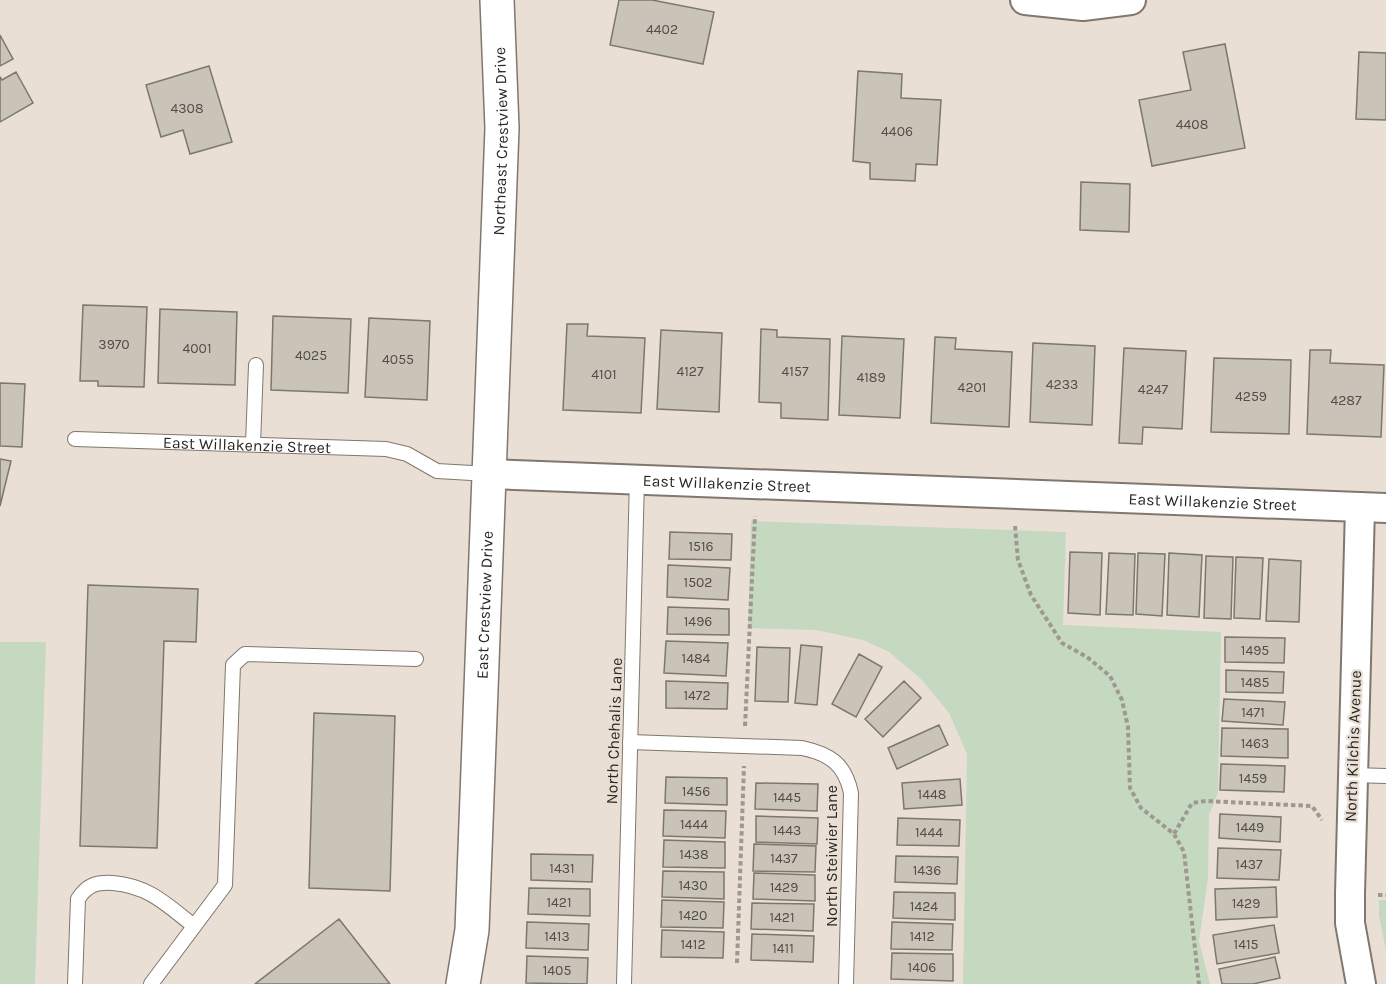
<svg xmlns="http://www.w3.org/2000/svg" width="1386" height="984" viewBox="0 0 1386 984" font-family="Karla,sans-serif">
	<style>
		.green { fill: #c5d9c1 }
		.building { fill: #cac3b7; stroke: #7d776c; stroke-width: 1.5 }
		.lines { fill: none; stroke-linecap: round; stroke-linejoin: round }
		.lane-casing { stroke: #80776e; stroke-width: 16 }
		.street-casing { stroke: #80776e; stroke-width: 32 }
		.secondary-casing { stroke: #80776e; stroke-width: 36 }
		.path { stroke: #9f9890; stroke-width: 4; stroke-dasharray: 4.5 3; stroke-linecap: butt }
		.lane { stroke: #fff; stroke-width: 14 }
		.street { stroke: #fff; stroke-width: 28 }
		.secondary { stroke: #fff; stroke-width: 33 }
		.labels { text-anchor: middle; dominant-baseline: central; stroke-width: 4.5; stroke-linejoin: round; paint-order: stroke }
		.number-label { font-size: 14px; fill: #524e48 }
		.street-label { font-size: 16px; fill: #2a2723; stroke: #e9dfd5 }
	</style>
	<rect width="100%" height="100%" fill="#e9dfd5"/>
	<path class="green" d="M 751,521 L 1066,532 L 1063,625 L 1221,632 L 1218,793 L 1209,815 L 1208,878 L 1199,941 L 1210,984 L 963,984 L 967,754 L 949,713 L 921,679 L 889,652 L 863,640 L 816,630 L 748,628 Z
		M 0,642 L 46,642 L 35,984 L 0,984 Z
		M 1379,900 L 1386,900 L 1386,950 L 1379,916 Z"/>
	<path class="building" d="M 619,0 L 652,0 L 714,12 L 703,64 L 610,45 Z
		M 0,35 L 13,59 L 0,66 Z
		M 1225,44 L 1245,148 L 1152,166 L 1139,100 L 1191,90 L 1183,52 Z
		M 1359,52 L 1386,53 L 1386,120 L 1356,119 Z
		M 209,66 L 232,142 L 190,154 L 183,130 L 161,137 L 146,85 Z
		M 858,71 L 902,74 L 901,98 L 941,100 L 937,165 L 916,164 L 915,181 L 870,179 L 870,163 L 853,161 Z
		M 16,72 L 33,103 L 0,122 L 0,77 L 2,80 Z
		M 1081,182 L 1130,184 L 1129,232 L 1080,230 Z
		M 83,305 L 147,307 L 144,387 L 98,386 L 98,381 L 80,381 Z
		M 160,309 L 237,312 L 235,385 L 158,383 Z
		M 273,316 L 351,319 L 348,393 L 271,390 Z
		M 369,318 L 430,321 L 427,400 L 365,397 Z
		M 567,324 L 588,324 L 587,336 L 645,338 L 641,413 L 563,410 Z
		M 761,329 L 777,330 L 777,337 L 830,339 L 828,420 L 781,418 L 781,403 L 759,402 Z
		M 661,330 L 722,333 L 719,412 L 657,409 Z
		M 842,336 L 904,339 L 900,418 L 839,415 Z
		M 935,337 L 956,338 L 955,349 L 1012,352 L 1009,427 L 931,423 Z
		M 1033,343 L 1095,346 L 1092,425 L 1030,422 Z
		M 1124,348 L 1186,351 L 1182,429 L 1143,427 L 1142,444 L 1119,443 Z
		M 1310,350 L 1331,350 L 1330,363 L 1384,365 L 1381,437 L 1307,434 Z
		M 1214,358 L 1291,360 L 1289,434 L 1211,432 Z
		M 0,383 L 25,384 L 22,447 L 0,446 Z
		M 0,459 L 11,461 L 0,506 Z
		M 670,532 L 732,534 L 731,560 L 669,559 Z
		M 1070,552 L 1102,553 L 1100,615 L 1068,613 Z
		M 1109,553 L 1135,554 L 1133,615 L 1106,614 Z
		M 1138,553 L 1165,554 L 1162,616 L 1136,614 Z
		M 1169,553 L 1202,555 L 1199,617 L 1167,615 Z
		M 1206,556 L 1233,557 L 1231,619 L 1204,618 Z
		M 1236,557 L 1263,558 L 1260,619 L 1234,618 Z
		M 1269,559 L 1301,561 L 1299,622 L 1266,621 Z
		M 668,565 L 730,568 L 728,600 L 667,597 Z
		M 88,585 L 198,589 L 196,642 L 164,641 L 157,848 L 80,846 Z
		M 668,607 L 729,609 L 729,635 L 667,634 Z
		M 1225,637 L 1285,638 L 1284,663 L 1225,662 Z
		M 666,641 L 728,643 L 726,676 L 664,673 Z
		M 801,645 L 822,647 L 817,705 L 795,703 Z
		M 757,647 L 790,648 L 788,702 L 755,701 Z
		M 859,654 L 882,667 L 856,717 L 832,704 Z
		M 1226,670 L 1284,672 L 1283,693 L 1226,692 Z
		M 666,681 L 728,683 L 727,709 L 666,708 Z
		M 904,681 L 921,698 L 883,737 L 865,719 Z
		M 1224,699 L 1285,702 L 1283,725 L 1222,721 Z
		M 314,713 L 395,716 L 390,891 L 309,888 Z
		M 939,725 L 948,745 L 897,769 L 888,748 Z
		M 1222,728 L 1288,729 L 1288,758 L 1221,756 Z
		M 1221,764 L 1285,766 L 1284,792 L 1220,790 Z
		M 666,777 L 727,778 L 727,805 L 665,803 Z
		M 960,779 L 962,805 L 904,809 L 902,783 Z
		M 756,783 L 818,784 L 817,811 L 755,809 Z
		M 664,810 L 726,811 L 725,838 L 663,836 Z
		M 1220,814 L 1281,817 L 1280,842 L 1219,838 Z
		M 756,816 L 818,818 L 817,844 L 756,842 Z
		M 898,818 L 960,820 L 959,846 L 897,845 Z
		M 664,840 L 725,842 L 725,868 L 663,867 Z
		M 754,844 L 816,846 L 815,872 L 753,871 Z
		M 1218,848 L 1281,850 L 1279,880 L 1217,878 Z
		M 531,854 L 593,855 L 592,882 L 531,880 Z
		M 896,856 L 958,857 L 957,884 L 895,882 Z
		M 663,871 L 724,872 L 724,899 L 662,897 Z
		M 754,873 L 815,875 L 815,901 L 753,899 Z
		M 1276,887 L 1277,917 L 1216,920 L 1215,889 Z
		M 529,888 L 590,889 L 590,916 L 528,914 Z
		M 894,892 L 955,893 L 955,920 L 893,918 Z
		M 662,900 L 724,902 L 723,928 L 661,927 Z
		M 752,903 L 814,904 L 813,931 L 751,929 Z
		M 339,919 L 390,984 L 255,984 Z
		M 527,922 L 589,924 L 588,950 L 526,948 Z
		M 892,922 L 953,924 L 952,950 L 891,949 Z
		M 1274,925 L 1279,953 L 1217,964 L 1213,935 Z
		M 662,930 L 724,932 L 723,958 L 661,957 Z
		M 752,934 L 814,936 L 813,962 L 751,960 Z
		M 892,953 L 953,954 L 953,981 L 891,979 Z
		M 527,956 L 588,958 L 587,984 L 526,983 Z
		M 1275,957 L 1280,978 L 1253,984 L 1222,984 L 1219,969 Z"/>
	<g class="lines">
		<g class="lane-casing">
			<g id="lane">
				<path id="s1" d="M 75,439 L 386,449 L 407,454 L 437,471 L 489,474"/>
				<path d="M 253,444 L 256,365"/>
				<path d="M 630,742 L 802,748 C 830,754 845,764 851,793 L 846,984"/>
				<path d="M 1352,775 L 1386,776"/>
				<path d="M 75,984 L 78,899 C 87,885 96,882 113,883 C 149,886 167,905 194,926"/>
				<path d="M 151,984 L 225,885 L 233,665 L 245,654 L 416,659"/>
				<path d="M 624,984 L 637,479"/>
			</g>
		</g>
		<g class="street-casing">
			<g id="street">
				<path d="M 1025,0 L 1083,6 L 1131,0"/>
				<path id="s2" d="M 489,474 L 1386,508"/>
				<path d="M 1360,507 L 1350,894 L 1350,923 L 1361,984"/>
			</g>
		</g>
		<g class="secondary-casing">
			<g id="secondary">
				<path id="s3" d="M 463,984 L 472,930 L 502,128 L 497,0"/>
			</g>
		</g>
		<path class="path" d="M 1015,526 L 1018,560 L 1031,595 L 1062,643 L 1087,657 L 1110,676 L 1122,700 L 1128,727 L 1130,788 L 1141,808 L 1174,834 L 1184,852 L 1199,984
			M 745,726 L 755,516
			M 1174,834 L 1192,803 L 1206,801 L 1312,806 L 1322,820
			M 1378,895 L 1386,895
			M 737,963 L 744,766"/>
		<use href="#lane" class="lane"/>
		<use href="#street" class="street"/>
		<use href="#secondary" class="secondary"/>
	</g>
	<g class="labels">
		<g class="number-label">
			<text x="662" y="29">4402</text>
			<text x="187" y="108">4308</text>
			<text x="1192" y="124">4408</text>
			<text x="897" y="131">4406</text>
			<text x="114" y="344">3970</text>
			<text x="197" y="348">4001</text>
			<text x="311" y="355">4025</text>
			<text x="398" y="359">4055</text>
			<text x="690" y="371">4127</text>
			<text x="795" y="371">4157</text>
			<text x="604" y="374">4101</text>
			<text x="871" y="377">4189</text>
			<text x="1062" y="384">4233</text>
			<text x="972" y="387">4201</text>
			<text x="1153" y="389">4247</text>
			<text x="1251" y="396">4259</text>
			<text x="1346" y="400">4287</text>
			<text x="701" y="546">1516</text>
			<text x="698" y="582">1502</text>
			<text x="698" y="621">1496</text>
			<text x="1255" y="650">1495</text>
			<text x="696" y="658">1484</text>
			<text x="1255" y="682">1485</text>
			<text x="697" y="695">1472</text>
			<text x="1253" y="712">1471</text>
			<text x="1255" y="743">1463</text>
			<text x="1253" y="778">1459</text>
			<text x="696" y="791">1456</text>
			<text x="932" y="794">1448</text>
			<text x="787" y="797">1445</text>
			<text x="694" y="824">1444</text>
			<text x="1250" y="827">1449</text>
			<text x="787" y="830">1443</text>
			<text x="929" y="832">1444</text>
			<text x="694" y="854">1438</text>
			<text x="784" y="858">1437</text>
			<text x="1249" y="864">1437</text>
			<text x="562" y="868">1431</text>
			<text x="927" y="870">1436</text>
			<text x="693" y="885">1430</text>
			<text x="784" y="887">1429</text>
			<text x="559" y="902">1421</text>
			<text x="1246" y="903">1429</text>
			<text x="924" y="906">1424</text>
			<text x="693" y="915">1420</text>
			<text x="782" y="917">1421</text>
			<text x="557" y="936">1413</text>
			<text x="922" y="936">1412</text>
			<text x="693" y="944">1412</text>
			<text x="1246" y="944">1415</text>
			<text x="783" y="948">1411</text>
			<text x="922" y="967">1406</text>
			<text x="557" y="970">1405</text>
		</g>
		<g class="street-label">
			<text stroke="none"><textPath href="#s3" startOffset="844">Northeast Crestview Drive</textPath></text>
			<text stroke="none"><textPath href="#s1" startOffset="172">East Willakenzie Street</textPath></text>
			<text stroke="none"><textPath href="#s2" startOffset="238">East Willakenzie Street</textPath></text>
			<text stroke="none"><textPath href="#s2" startOffset="724">East Willakenzie Street</textPath></text>
			<text stroke="none"><textPath href="#s3" startOffset="380">East Crestview Drive</textPath></text>
			<text transform="translate(614 731) rotate(-88)">North Chehalis Lane</text>
			<text transform="translate(1353 746) rotate(-88)">North Kilchis Avenue</text>
			<text transform="translate(831 856) rotate(-90)">North Steiwier Lane</text>
		</g>
	</g>
</svg>
